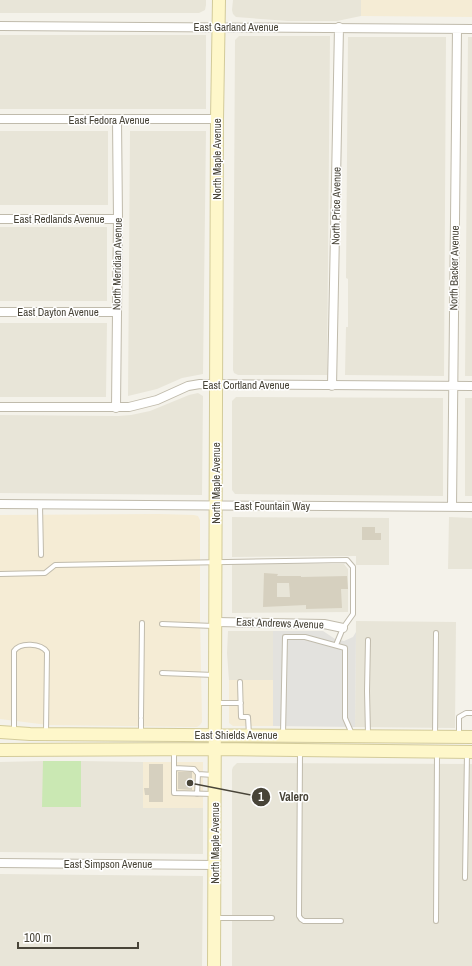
<svg xmlns="http://www.w3.org/2000/svg" width="472" height="966" viewBox="0 0 472 966" font-family="'Archivo Narrow',sans-serif">
	<style>
		.residential { fill: #e8e5d8 }
		.commercial { fill: #f5ecd5 }
		.green { fill: #cae8b3 }
		.parking { fill: #e3e2de }
		.building { fill: #d6d0bf; fill-rule: evenodd }
		.lines { fill: none; stroke-linecap: round; stroke-linejoin: round }
		.lane-casing { stroke: #c0bbac; stroke-width: 6 }
		.street-casing { stroke: #c0bbac; stroke-width: 10 }
		.secondary-casing { stroke: #d3cb9a; stroke-width: 14 }
		.lane { stroke: #fff; stroke-width: 4 }
		.street { stroke: #fff; stroke-width: 8 }
		.secondary { stroke: #fef7ca; stroke-width: 12 }
		.labels { text-anchor: middle; dominant-baseline: central; stroke-width: 3; stroke-linejoin: round; paint-order: stroke }
		.street-label { font-size: 11px; fill: #484438; stroke: #fff }
		.leader { fill: none; stroke: #484438; stroke-width: 1.5 }
		.callout-dot { fill: #484438; stroke: #fff; stroke-width: 1.5 }
		.mark-label { font-size: 12px; text-anchor: middle; font-weight: bold; fill: #fff }
		.callout-label { font-size: 12px; text-anchor: middle; font-weight: bold; fill: #484438; stroke: #fff; stroke-width: 3; stroke-linejoin: round; paint-order: stroke }
	</style>
	<rect width="100%" height="100%" fill="#f4f2ea"/>
	<path class="residential" d="M 0,0 L 206,0 L 206,5 L 205,10 L 199,13 L 0,13 Z
		M 233,0 L 362,0 L 361,16 L 337,21 L 288,21 L 236,17 L 233,14 L 232,10 Z
		M 0,35 L 206,35 L 206,109 L 0,109 Z
		M 239,36 L 330,36 L 327,375 L 238,375 L 234,373 L 233,370 L 235,40 Z
		M 348,37 L 446,37 L 444,376 L 345,375 L 346,327 L 348,327 L 348,279 L 346,278 Z
		M 468,37 L 472,37 L 472,376 L 465,376 Z
		M 0,131 L 108,131 L 108,205 L 0,205 Z
		M 130,131 L 206,131 L 203,374 L 182,378 L 157,389 L 128,396 Z
		M 0,227 L 107,227 L 107,301 L 0,301 Z
		M 0,323 L 107,323 L 106,397 L 0,397 Z
		M 198,393 L 203,396 L 202,495 L 0,493 L 0,415 L 118,416 L 131,415 L 150,411 L 189,395 Z
		M 236,397 L 443,398 L 443,496 L 235,494 L 232,490 L 232,401 Z
		M 465,398 L 472,398 L 472,496 L 465,496 Z
		M 232,517 L 389,518 L 389,565 L 356,565 L 356,556 L 232,557 Z
		M 449,517 L 472,518 L 472,569 L 448,569 Z
		M 232,564 L 344,564 L 348,569 L 348,612 L 232,613 Z
		M 356,621 L 456,622 L 455,728 L 355,727 Z
		M 228,631 L 273,631 L 273,680 L 229,680 L 227,653 Z
		M 43,761 L 43,807 L 81,807 L 81,761 L 143,762 L 143,807 L 203,808 L 203,854 L 0,852 L 0,762 Z
		M 237,763 L 472,764 L 472,966 L 232,966 L 232,770 L 233,767 Z
		M 0,874 L 203,876 L 202,966 L 0,966 Z"/>
	<path class="commercial" d="M 361,0 L 472,0 L 472,17 L 361,16 Z
		M 159,514 L 194,515 L 198,516 L 200,520 L 200,619 L 202,722 L 200,725 L 197,727 L 48,725 L 0,719 L 0,515 Z
		M 229,680 L 273,680 L 273,726 L 233,726 L 229,723 Z
		M 143,762 L 203,762 L 203,808 L 143,808 Z"/>
	<path class="green" d="M 43,761 L 81,761 L 81,807 L 42,807 Z"/>
	<path class="parking" d="M 273,631 L 323,631 L 335,639 L 344,641 L 353,637 L 356,632 L 355,727 L 273,726 Z"/>
	<path class="building" d="M 362,527 L 375,527 L 375,533 L 381,533 L 381,540 L 362,540 Z
		M 264,573 L 278,574 L 277,576 L 301,576 L 301,577 L 347,576 L 348,589 L 341,589 L 342,608 L 306,609 L 306,605 L 263,607 ZM 277,583 L 289,583 L 290,597 L 277,597 Z
		M 149,764 L 163,764 L 163,802 L 149,802 L 149,795 L 145,795 L 144,788 L 149,788 Z
		M 178,772 L 192,772 L 192,790 L 178,789 Z"/>
	<g class="lines">
		<g class="lane-casing">
			<path id="lane" d="M 40,505 L 41,555
				M 0,574 L 45,573 L 55,565 L 347,560 L 353,567 L 353,614 L 343,628 L 336,645
				M 162,624 L 214,626
				M 368,640 L 367,691 L 368,734
				M 162,673 L 214,675
				M 240,682 L 241,717 L 248,717 L 249,735
				M 217,703 L 241,703
				M 141,717 L 142,623
				M 141,719 L 141,734
				M 14,732 L 14,651 C 20,642 41,643 47,652 L 46,732
				M 283,734 L 285,637 L 305,637 L 345,648 L 345,718 L 352,734
				M 459,735 L 459,717 L 466,713 L 472,713
				M 435,736 L 436,633
				M 174,751 L 174,793 L 214,794
				M 300,752 L 299,916 L 301,919 L 304,921 L 341,921
				M 174,768 L 194,769 L 198,774 L 197,794
				M 198,774 L 213,775
				M 465,878 L 467,754
				M 215,918 L 272,918
				M 436,921 L 437,754"/>
		</g>
		<g class="street-casing">
			<path id="street" d="M 0,26 L 472,29
				M 0,119 L 217,119
				M 0,219 L 118,219
				M 0,312 L 116,312
				M 332,386 L 339,27
				M 0,407 L 129,407 L 157,400 L 188,386 L 200,384 L 472,386
				M 116,408 L 118,219 L 117,120
				M 0,504 L 472,507
				M 452,507 L 457,29
				M 216,622 L 324,624 L 343,628
				M 0,863 L 215,865"/>
		</g>
		<g class="secondary-casing">
			<path id="secondary" d="M 0,732 L 30,734 L 472,737
				M 0,750 L 216,749 L 472,752
				M 214,966 L 217,119 L 219,0"/>
		</g>
		<use href="#lane" class="lane"/>
		<use href="#street" class="street"/>
		<use href="#secondary" class="secondary"/>
	</g>
	<g class="labels">
		<g class="street-label">
			<text x="236" y="27">East Garland Avenue</text>
			<text x="109" y="120">East Fedora Avenue</text>
			<text transform="translate(217 159) rotate(-90)">North Maple Avenue</text>
			<text transform="translate(336 206) rotate(-89)">North Price Avenue</text>
			<text x="59" y="219">East Redlands Avenue</text>
			<text transform="translate(117 264) rotate(-89)">North Meridian Avenue</text>
			<text transform="translate(454 268) rotate(-89)">North Backer Avenue</text>
			<text x="58" y="312">East Dayton Avenue</text>
			<text x="246" y="385">East Cortland Avenue</text>
			<text transform="translate(216 483) rotate(-90)">North Maple Avenue</text>
			<text x="272" y="506">East Fountain Way</text>
			<text transform="translate(280 623) rotate(2)">East Andrews Avenue</text>
			<text x="236" y="735">East Shields Avenue</text>
			<text transform="translate(215 843) rotate(-90)">North Maple Avenue</text>
			<text x="108" y="864">East Simpson Avenue</text>
		</g>
	</g>
	<path class="leader" d="M190 783L261 797"/>
	<g class="callout-dot">
		<circle cx="190" cy="783" r="4"/>
		<circle cx="261" cy="797" r="10"/>
	</g>
	<g class="mark-label">
		<text x="261" y="801">1</text>
	</g>
	<g class="callout-label">
		<text x="294" y="801">Valero</text>
	</g>
	<path d="M18 942v6h120v-6" fill="none" stroke="#484438" stroke-width="2"/>
	<text x="24" y="942" font-size="12" fill="#484438" stroke="#ffffff" stroke-width="3" paint-order="stroke">100 m</text>
</svg>
